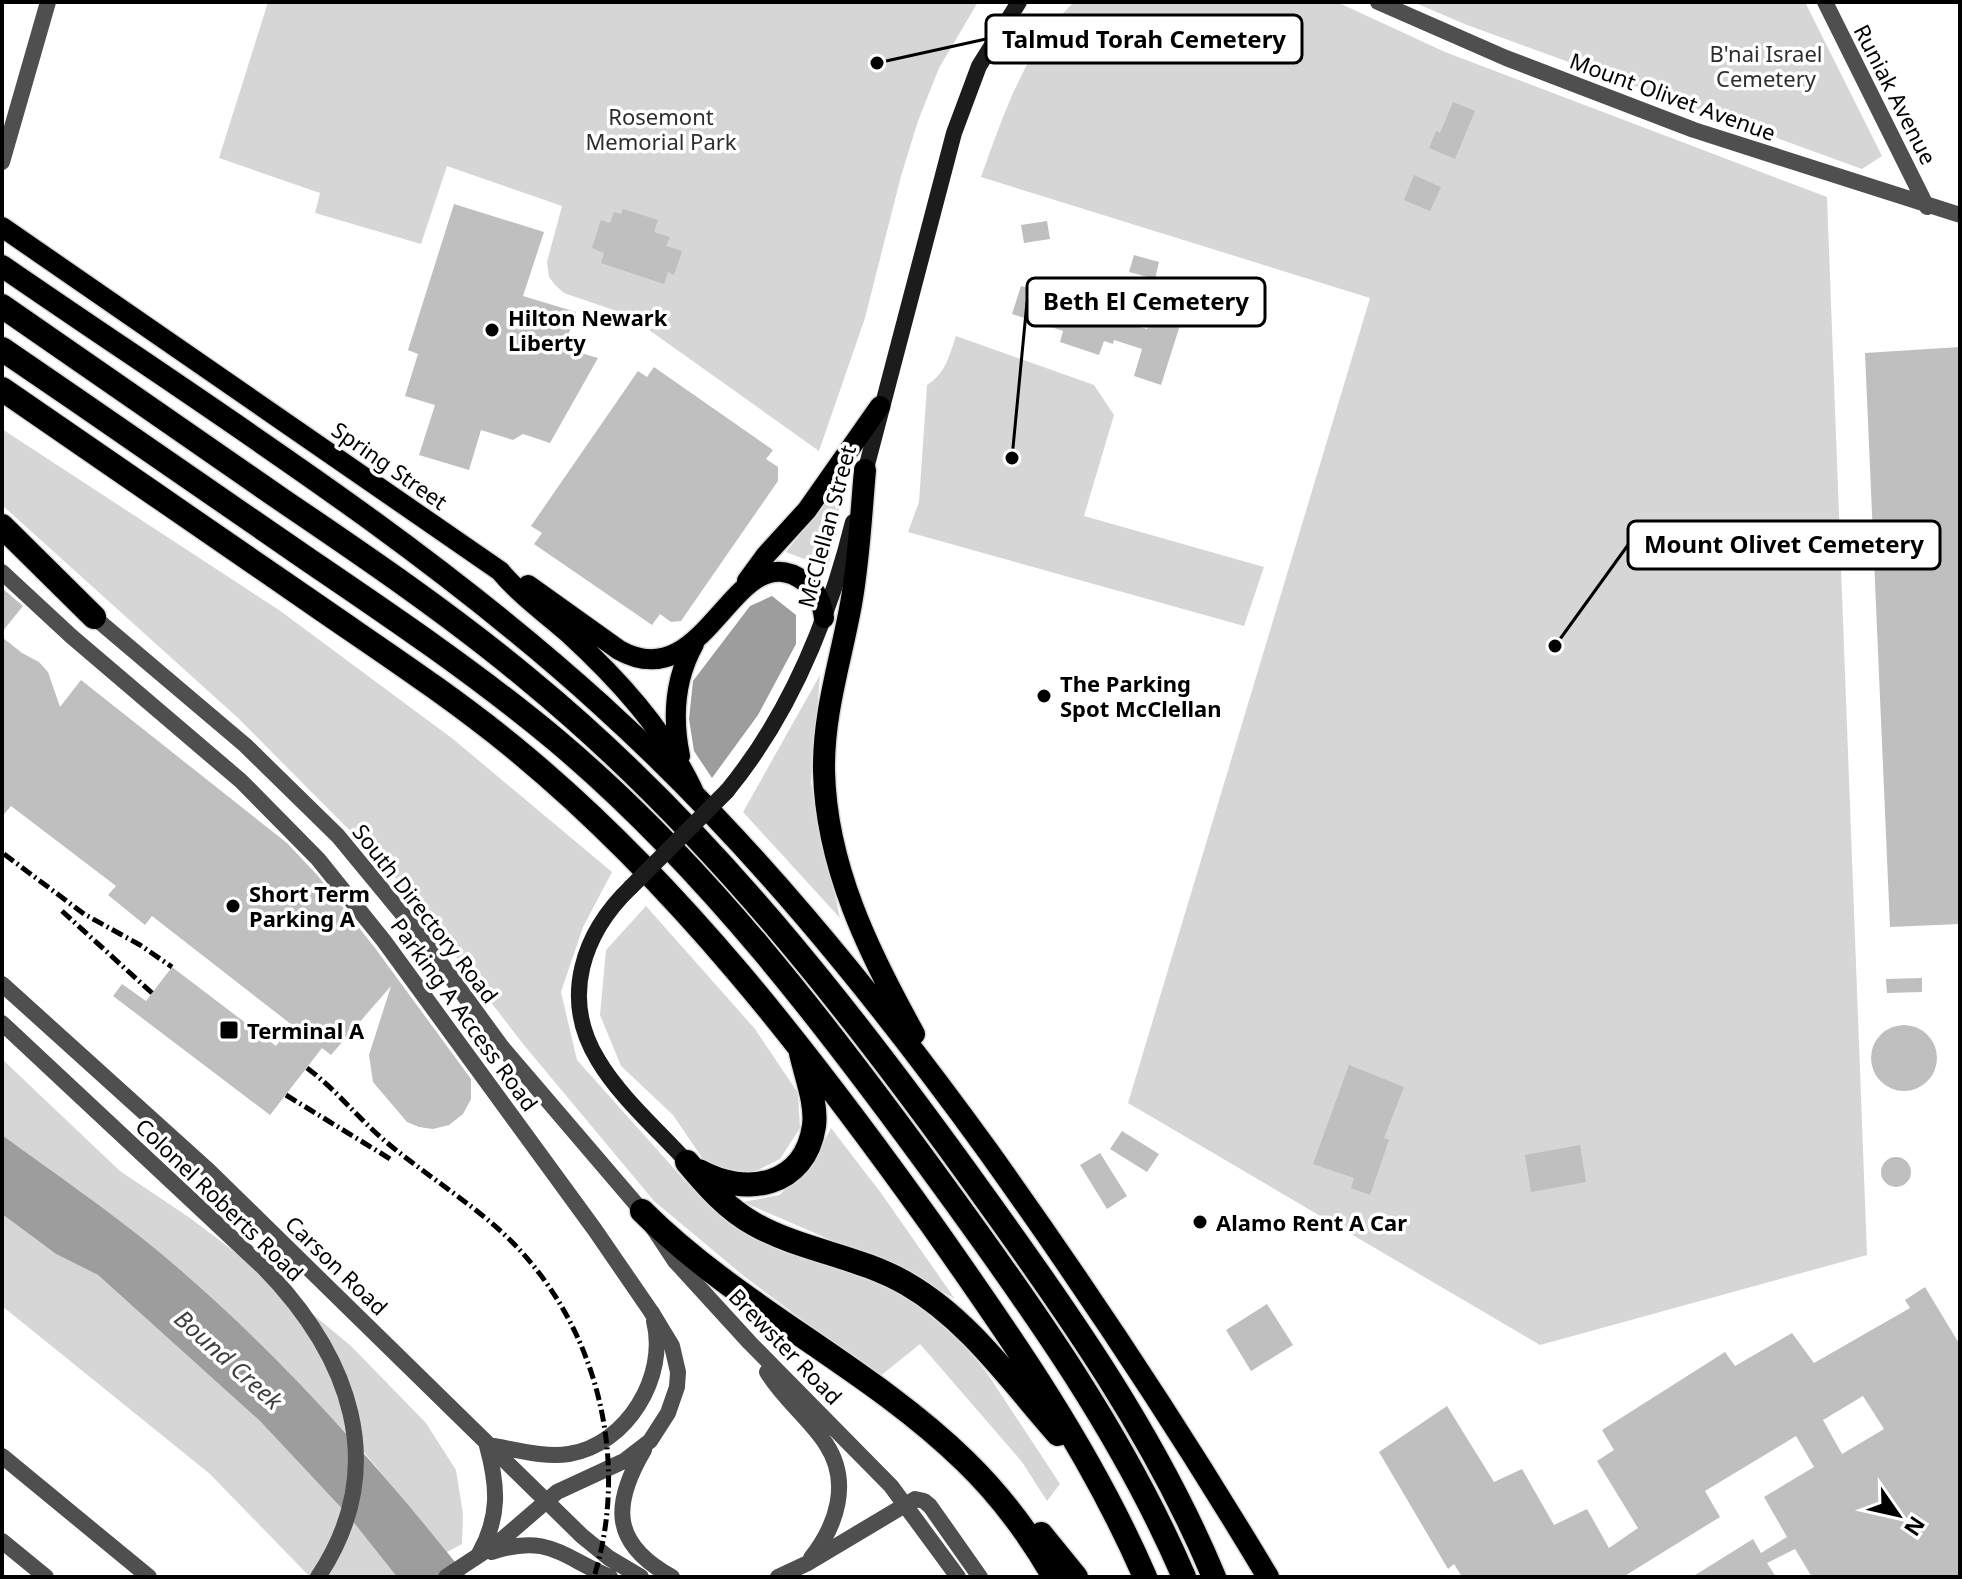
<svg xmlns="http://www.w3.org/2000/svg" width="1962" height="1579" viewBox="0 0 1962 1579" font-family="'Noto Sans',sans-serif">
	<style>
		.green { fill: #d6d6d6 }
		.water { fill: #9d9d9d }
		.building { fill: #bfbfbf; fill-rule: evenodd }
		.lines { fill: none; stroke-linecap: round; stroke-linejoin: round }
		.primary-casing { stroke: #dbdbdb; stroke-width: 23 }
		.trunk-casing { stroke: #dbdbdb; stroke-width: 25 }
		.motorway-casing { stroke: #dbdbdb; stroke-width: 27 }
		.minor { stroke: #4f4f4f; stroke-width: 16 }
		.tertiary { stroke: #4f4f4f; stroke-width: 16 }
		.secondary { stroke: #1c1c1c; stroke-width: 16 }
		.primary { stroke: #000; stroke-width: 20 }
		.trunk { stroke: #000; stroke-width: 22 }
		.motorway { stroke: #000; stroke-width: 24 }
		.rail { stroke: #000; stroke-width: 5; stroke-dasharray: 12 4 2 4; stroke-linecap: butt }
		.secondary-bridge { stroke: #1c1c1c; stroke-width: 16 }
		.poi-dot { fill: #000; stroke: #fff; stroke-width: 3 }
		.labels { text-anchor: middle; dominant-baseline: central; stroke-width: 7; stroke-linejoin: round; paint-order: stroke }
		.park-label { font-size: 22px; fill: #2d2d2d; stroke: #fff }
		.street-label { font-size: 22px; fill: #000; stroke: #fff }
		.poi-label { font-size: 22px; font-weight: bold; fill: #000; stroke: #fff; text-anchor: start }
		.water-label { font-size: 24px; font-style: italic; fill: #3e3e3e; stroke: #fff }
		.leader { fill: none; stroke: #000; stroke-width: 3 }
		.callout-dot { fill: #000; stroke: #fff; stroke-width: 3 }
		.callout { fill: #fff; stroke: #000; stroke-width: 3 }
		.callout-label { font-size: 24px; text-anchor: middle; font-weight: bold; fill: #000 }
	</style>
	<rect width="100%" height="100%" fill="#fff"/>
	<path class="green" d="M 268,2 L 978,2 L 939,68 L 918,121 L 901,176 L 865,318 L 819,451 L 628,315 L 564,293 L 555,285 L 549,277 L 547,262 L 562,206 L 447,166 L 421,244 L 315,213 L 320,193 L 219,158 Z
		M 1074,2 L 1337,2 L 1445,52 L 1827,197 L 1867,1255 L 1540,1345 L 1128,1103 L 1370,298 L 981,177 C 1003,116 1025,48 1074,2 Z
		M 1413,2 L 1805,2 L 1882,156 L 1862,169 L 1467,25 Z
		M 956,336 L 1094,385 L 1114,415 L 1084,516 L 1264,567 L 1244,626 L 908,532 L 919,502 L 927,385 C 946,373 949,356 956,336 Z
		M 2,429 L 279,610 L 453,739 L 612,872 L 583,927 L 561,992 L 577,1060 L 686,1182 L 760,1241 L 886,1282 L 921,1302 L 955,1334 L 987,1373 L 1060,1484 L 1047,1501 L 1022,1462 L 920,1344 L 879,1377 L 745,1277 L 654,1201 L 523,1044 L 391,872 L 238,718 L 2,505 Z
		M 846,476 L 828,568 L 786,552 Z
		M 820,675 L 811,783 L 840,918 L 743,812 Z
		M 646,906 L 755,1029 L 798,1093 L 800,1128 L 780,1159 L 748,1175 L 705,1162 L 673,1115 L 621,1066 L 600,1015 L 606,950 Z
		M 2,1059 L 120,1171 L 190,1218 L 273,1281 L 351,1346 L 426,1423 L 456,1470 L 463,1514 L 462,1544 L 447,1552 L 358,1445 L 259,1345 L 158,1251 L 2,1135 Z
		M 831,1128 L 881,1193 L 955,1299 L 919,1278 L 743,1202 L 779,1195 L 809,1169 Z
		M 2,1214 L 56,1254 L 98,1275 L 260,1421 L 347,1514 L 397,1577 L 310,1577 L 210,1474 L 2,1306 Z"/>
	<path class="water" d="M 772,596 L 796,615 L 796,644 L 758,715 L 712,778 L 694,751 L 689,719 L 693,681 L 750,606 Z
		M 2,1135 C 54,1173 108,1210 158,1251 C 272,1346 375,1461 467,1577 L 397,1577 L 347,1514 L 260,1421 L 98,1275 L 56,1254 L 2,1214 Z"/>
	<path class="building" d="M 1453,102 L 1475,111 L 1455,159 L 1429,148 L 1436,131 L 1440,133 Z
		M 1414,175 L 1441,187 L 1430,211 L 1404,200 Z
		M 454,204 L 544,232 L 523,296 L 576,312 L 564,348 L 598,358 L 550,443 L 523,434 L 513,440 L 481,430 L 469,470 L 419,455 L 435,405 L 405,396 L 418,354 L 408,350 Z
		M 623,209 L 658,220 L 654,232 L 670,237 L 666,246 L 682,251 L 674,275 L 668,272 L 664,284 L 601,263 L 604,253 L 592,248 L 601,220 L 610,223 L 614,212 L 621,214 Z
		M 1047,221 L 1050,239 L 1024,243 L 1021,225 Z
		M 1134,255 L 1159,262 L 1155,279 L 1129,272 Z
		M 1021,286 L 1072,302 L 1076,289 L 1115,301 L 1111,314 L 1121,317 L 1120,321 L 1147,329 L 1159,291 L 1188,300 L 1161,385 L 1134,376 L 1142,349 L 1114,340 L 1113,344 L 1104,341 L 1099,355 L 1060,342 L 1063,331 L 1012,314 Z
		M 1960,347 L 1960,924 L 1890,927 L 1865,353 Z
		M 654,367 L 773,450 L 766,459 L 778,467 L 778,481 L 681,621 L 671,622 L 660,614 L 652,625 L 534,544 L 542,533 L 531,526 L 638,371 L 647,377 Z
		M 2,588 L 23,606 L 2,632 Z
		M 2,637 L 22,653 L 39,662 L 48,672 L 60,707 L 81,680 L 287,843 L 318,876 L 375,948 L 471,1079 L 471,1099 L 463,1114 L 449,1125 L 433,1129 L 419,1127 L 407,1122 L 373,1082 L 369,1055 L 391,986 L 331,1055 L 322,1048 L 270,1115 L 113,996 L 122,984 L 146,1001 L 172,967 L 276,1046 L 292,1025 L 152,916 L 145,925 L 108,895 L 116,886 L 11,806 L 2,817 Z
		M 1922,978 L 1922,992 L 1887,993 L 1886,979 Z
		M1871 1058a33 33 0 1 1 66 0a33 33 0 1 1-66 0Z
		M 1349,1065 L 1404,1087 L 1384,1138 L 1389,1140 L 1370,1195 L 1351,1188 L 1354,1178 L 1313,1164 Z
		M 1122,1131 L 1159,1154 L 1147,1172 L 1110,1149 Z
		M 1580,1145 L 1586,1182 L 1531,1192 L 1525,1155 Z
		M 1100,1153 L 1127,1196 L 1107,1209 L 1080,1165 Z
		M1881 1172a15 15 0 1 1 30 0a15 15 0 1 1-30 0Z
		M 1925,1287 L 1960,1345 L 1960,1577 L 1812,1577 L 1795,1549 L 1767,1563 L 1776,1577 L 1692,1577 L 1753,1539 L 1761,1553 L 1787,1537 L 1764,1497 L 1814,1467 L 1796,1436 L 1705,1491 L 1720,1517 L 1623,1577 L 1462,1577 L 1454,1564 L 1448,1569 L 1379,1452 L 1447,1406 L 1494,1482 L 1522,1469 L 1554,1525 L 1587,1509 L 1609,1548 L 1638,1528 L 1597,1461 L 1614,1450 L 1602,1430 L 1725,1352 L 1735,1366 L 1792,1333 L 1814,1363 L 1910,1308 L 1905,1300 ZM 1863,1396 L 1884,1429 L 1842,1454 L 1823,1420 Z
		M 1267,1304 L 1293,1345 L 1251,1371 L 1226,1330 Z"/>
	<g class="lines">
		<g class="primary-casing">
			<path id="primary" d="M 2,227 L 500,571 C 520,595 545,613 568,633 C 617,678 664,729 693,790
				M 747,581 L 766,555 L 807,510 L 880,406
				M 528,585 L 619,650 C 708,700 734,531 804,581 C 817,591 822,602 824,618
				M 680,756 C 672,717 674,680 694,644"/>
		</g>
		<g class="trunk-casing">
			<path id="trunk" d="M 2,266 C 205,406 417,538 600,704 C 747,837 872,991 988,1151 C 1088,1291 1180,1430 1268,1577
				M 865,470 C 861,515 859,560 851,604 C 841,660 823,713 824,771 C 826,866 869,953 914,1034"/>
		</g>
		<g class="motorway-casing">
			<path id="motorway" d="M 2,306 C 95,371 189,435 282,500 C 366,557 450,614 528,679 C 707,826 849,1008 983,1195 C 1071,1317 1156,1438 1214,1577
				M 2,349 C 105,419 207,490 310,561 C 394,618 478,675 556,740 C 707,867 828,1027 943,1185 C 1034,1310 1123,1435 1184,1577
				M 2,389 C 104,459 205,529 307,599 C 376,647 447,693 512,746 C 677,881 809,1053 932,1225 C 1011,1337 1090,1450 1145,1577
				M 2,526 L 94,617
				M 687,1162 C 707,1186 727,1209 754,1224 C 802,1251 859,1256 907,1284 C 968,1319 1012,1382 1058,1434
				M 699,1171 C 746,1197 805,1187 814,1126 C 817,1103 806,1076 801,1053
				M 642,1211 C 738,1307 869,1367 965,1461 C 1000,1495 1030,1535 1054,1577
				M 1041,1534 L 1076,1577"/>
		</g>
		<path class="minor" d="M 1378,2 L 1506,58 L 1694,130 L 1960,215
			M 1825,2 L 1927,207
			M 2,162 L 48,2
			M 2,572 L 71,636 L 241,781 L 318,859 L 384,941 L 595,1230 L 652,1313
			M 2,1456 L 149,1577"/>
		<path class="tertiary" d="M 88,612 L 245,745 L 338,836 L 423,939 L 501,1046 L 642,1211 L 675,1261 L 750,1343 L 891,1486 L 958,1577
			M 2,984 L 209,1171 L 582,1536 L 609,1558 L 641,1577
			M 2,1023 L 263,1267 C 349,1355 392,1466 318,1577
			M 767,1372 C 783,1399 809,1418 826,1444 C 851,1482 837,1525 811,1558
			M 488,1445 C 514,1449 543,1458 569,1454 C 627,1445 668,1376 654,1321
			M 644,1450 C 611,1506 612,1544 672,1577
			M 2,1541 L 46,1577
			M 492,1552 C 548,1533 562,1557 610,1577
			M 479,1554 C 500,1517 498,1486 487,1446
			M 446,1577 L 499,1542 L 557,1492 L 624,1461 L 650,1441 L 668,1413 L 677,1387 L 678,1372 L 672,1346 L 652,1313
			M 778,1577 L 808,1563 L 915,1499 L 924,1501 L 930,1506 L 980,1577"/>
		<path class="secondary" d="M 863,480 L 954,133 L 979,66 L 1019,2
			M 727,791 C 790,714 829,619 853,522
			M 631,887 C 583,933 560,998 598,1060 C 619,1096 659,1131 687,1162"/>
		<use href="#primary" class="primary"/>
		<use href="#trunk" class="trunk"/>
		<use href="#motorway" class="motorway"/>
		<path class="rail" d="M 4,854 L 84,914 L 140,945 L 172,967
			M 62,911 L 152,993
			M 307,1068 C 338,1091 361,1122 391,1146 C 429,1177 471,1203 506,1236 C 596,1322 631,1458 594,1577
			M 286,1095 L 392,1160"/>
		<path class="secondary-bridge" d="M 631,887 L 727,791"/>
	</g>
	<g class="poi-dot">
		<circle cx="492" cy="330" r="8"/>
		<circle cx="1044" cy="696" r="8"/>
		<circle cx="233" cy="906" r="8"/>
		<rect x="219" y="1020" width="20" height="20" rx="4"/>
		<circle cx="1200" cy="1222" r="8"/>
	</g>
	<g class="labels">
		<g class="park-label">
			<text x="1766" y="53">B'nai Israel<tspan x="1766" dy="25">Cemetery</tspan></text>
			<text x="661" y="116">Rosemont<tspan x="661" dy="25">Memorial Park</tspan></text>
		</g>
		<g class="street-label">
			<text transform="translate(1896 94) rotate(63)">Runiak Avenue</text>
			<text transform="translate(1673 96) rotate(20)">Mount Olivet Avenue</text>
			<text transform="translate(390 465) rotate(35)">Spring Street</text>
			<text transform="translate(826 526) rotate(-75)">McClellan Street</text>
			<text transform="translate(426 913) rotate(52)">South Directory Road</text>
			<text transform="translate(465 1014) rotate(54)">Parking A Access Road</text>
			<text transform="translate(220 1199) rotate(44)">Colonel Roberts Road</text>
			<text transform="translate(337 1265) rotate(44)">Carson Road</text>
			<text transform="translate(786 1346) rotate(46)">Brewster Road</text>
		</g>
		<g class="poi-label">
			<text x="508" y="317">Hilton Newark<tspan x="508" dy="25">Liberty</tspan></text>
			<text x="1060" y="683">The Parking<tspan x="1060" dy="25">Spot McClellan</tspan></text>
			<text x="249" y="893">Short Term<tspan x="249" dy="25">Parking A</tspan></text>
			<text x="247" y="1030">Terminal A</text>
			<text x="1216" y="1222">Alamo Rent A Car</text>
		</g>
		<g class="water-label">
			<text transform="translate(229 1359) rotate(42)">Bound Creek</text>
		</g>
	</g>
	<path class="leader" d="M877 63L986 39M1012 458L1027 302M1555 646L1628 545"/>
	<g class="callout-dot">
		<circle cx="877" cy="63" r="8"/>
		<circle cx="1012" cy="458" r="8"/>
		<circle cx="1555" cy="646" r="8"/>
	</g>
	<g class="callout">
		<rect x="986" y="15" width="316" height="48" rx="8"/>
		<rect x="1027" y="278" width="238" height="48" rx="8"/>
		<rect x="1628" y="521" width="312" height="48" rx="8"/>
	</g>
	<g class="callout-label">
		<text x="1144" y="48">Talmud Torah Cemetery</text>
		<text x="1146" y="310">Beth El Cemetery</text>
		<text x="1784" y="553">Mount Olivet Cemetery</text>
	</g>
	<rect width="1962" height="1579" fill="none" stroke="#000000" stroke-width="8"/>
	<g transform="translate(1898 1515) rotate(124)" stroke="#ffffff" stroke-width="6" paint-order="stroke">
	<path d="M0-6L14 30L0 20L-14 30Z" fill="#000000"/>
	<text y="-12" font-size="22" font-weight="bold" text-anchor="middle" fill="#000000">N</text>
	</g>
</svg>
